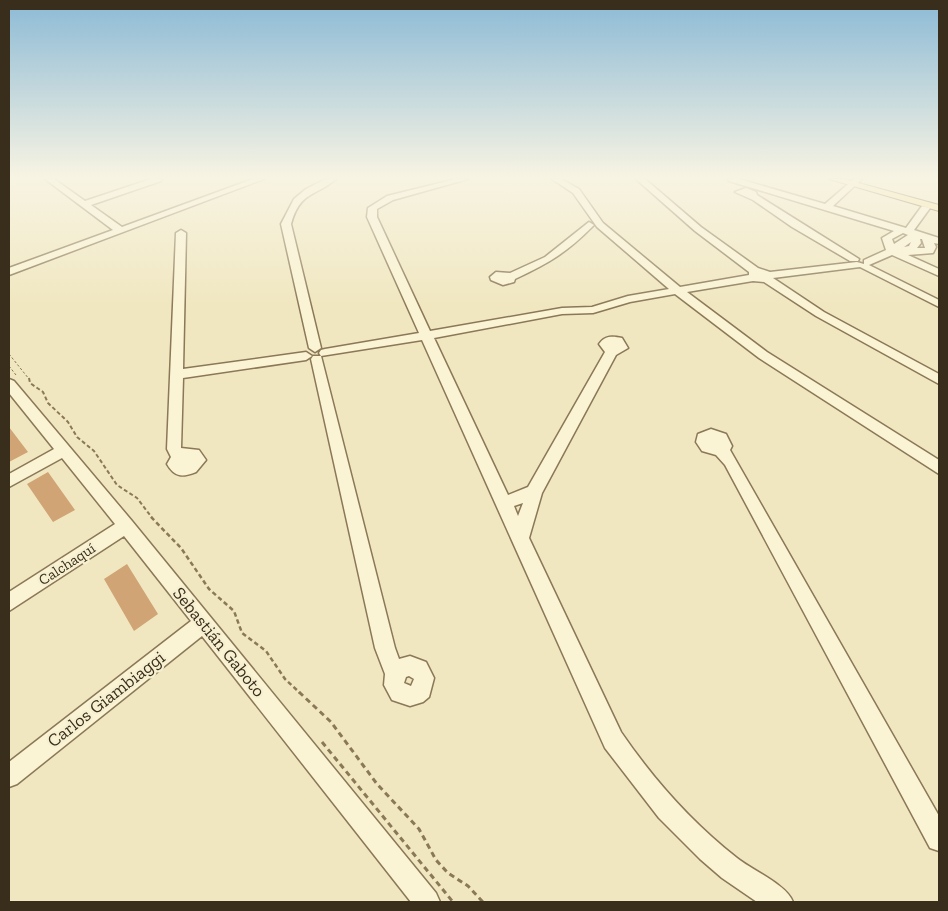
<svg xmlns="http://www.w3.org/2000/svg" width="948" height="911" viewBox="0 0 948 911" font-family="'Zilla Slab',serif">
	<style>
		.building { fill: #d0a474 }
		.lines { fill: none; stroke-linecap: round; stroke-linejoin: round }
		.minor-casing { stroke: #8a7857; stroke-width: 3 }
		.major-casing { stroke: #58452c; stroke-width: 2 }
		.path-far3 { stroke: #8a7857; stroke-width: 1; stroke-dasharray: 2.5 2; stroke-linecap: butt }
		.path-far2 { stroke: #8a7857; stroke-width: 2; stroke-dasharray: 4 2.5; stroke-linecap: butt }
		.path-far1 { stroke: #8a7857; stroke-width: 2.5; stroke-dasharray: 4.5 3; stroke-linecap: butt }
		.path { stroke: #8a7857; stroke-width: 3; stroke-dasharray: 5.5 4; stroke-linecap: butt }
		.minor { fill: #faf3d4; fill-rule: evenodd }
		.major { fill: #f6e296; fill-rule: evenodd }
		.labels { text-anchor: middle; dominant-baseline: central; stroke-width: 4.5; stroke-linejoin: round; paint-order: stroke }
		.street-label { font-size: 15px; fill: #392d1c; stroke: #f7f0d0 }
		.near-street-label { font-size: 18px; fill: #392d1c; stroke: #f7f0d0 }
	</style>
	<rect width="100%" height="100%" fill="#f0e7c0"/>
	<path class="building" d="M 9,427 L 28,452 L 9,462 Z
		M 48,472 L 75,510 L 53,522 L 27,484 Z
		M 127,564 L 158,614 L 134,631 L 104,579 Z"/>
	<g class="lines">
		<g class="minor-casing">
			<path id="minor" d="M 45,179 L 54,179 L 85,201 L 151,179 L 162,179 L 161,181 L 91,205 L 122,227 L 253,179 L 264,179 L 9,275 L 9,268 L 113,230 Z
				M 326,179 L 336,179 C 315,197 300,191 291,224 L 321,348 L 315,352 L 309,348 L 281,224 L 294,199 L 306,189 Z
				M 456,179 L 468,179 L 393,200 L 377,209 L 377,217 L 430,331 L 562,308 L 592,307 L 628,296 L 669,289 L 597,227 L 573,193 L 552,179 L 561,179 L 579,189 L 603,223 L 680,287 L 749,275 L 749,272 L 695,231 L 636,179 L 645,179 L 701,227 L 758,268 L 770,272 L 857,262 L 864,264 L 864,260 L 886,250 L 882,238 L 894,231 L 729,181 L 728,179 L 739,179 L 825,204 L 854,179 L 862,179 L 833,206 L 906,228 L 922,206 L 930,208 L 914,230 L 939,238 L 939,244 L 934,243 L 936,247 L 933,253 L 908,255 L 939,269 L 939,276 L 892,255 L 869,265 L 939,300 L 939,307 L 860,267 L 773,278 L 824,312 L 939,374 L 939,384 L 816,316 L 764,282 L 753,281 L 687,292 L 767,352 L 939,460 L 939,474 L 759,358 L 675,294 L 630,302 L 593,313 L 562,314 L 434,338 L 508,495 L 528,487 L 605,352 L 599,344 C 605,335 613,336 622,338 L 628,348 L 616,355 L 542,493 L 529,538 L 621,732 C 654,780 691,822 737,858 C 752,870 787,885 793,902 L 757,902 L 722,878 L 700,859 L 659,818 L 605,748 L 422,340 L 321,356 L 395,648 L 399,659 L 410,656 L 426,662 L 434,678 L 429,697 L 423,702 L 410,706 L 392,700 L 384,685 L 385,674 L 375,648 L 311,359 L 313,356 L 321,356 L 319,353 L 321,350 L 325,349 L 419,333 L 367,217 L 368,208 L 387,196 ZM 903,233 L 908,235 L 894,244 L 892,239 ZM 920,239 L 922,239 L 925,248 L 917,248 L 921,243 ZM 911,242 L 909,246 L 904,247 ZM 523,503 L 518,516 L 514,506 ZM 409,676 L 414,679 L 411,686 L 404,683 L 406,677 Z
				M 746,188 L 756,192 L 757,195 L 859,259 L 858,261 L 850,261 L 792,227 L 753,200 L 735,192 Z
				M 589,222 L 594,225 L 592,227 C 566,253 549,263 515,279 L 514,282 L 503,285 L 491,280 L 490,277 L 496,272 L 510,273 L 545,257 Z
				M 181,230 L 186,233 L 183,369 L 306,352 L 312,356 L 306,360 L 183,378 L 181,448 L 199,450 L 206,460 L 196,472 C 183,477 175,478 167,464 L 171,457 L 167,449 L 176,233 Z
				M 9,379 L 14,381 L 132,521 L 436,893 L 440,902 L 411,902 L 202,636 L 17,784 L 9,787 L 9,762 L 191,621 L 124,536 L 9,611 L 9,592 L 115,524 L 62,458 L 9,487 L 9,474 L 54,449 L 9,393 Z
				M 711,429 L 726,434 L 732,446 L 730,450 L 939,816 L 939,851 L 930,848 L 725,465 L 716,455 L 702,451 L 696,442 L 698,434 Z"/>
		</g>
		<g class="major-casing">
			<path id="major" d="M 829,179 L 844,179 L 939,205 L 939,211 Z"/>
		</g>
		<path class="path-far3" d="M 9,354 L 29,379
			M 9,366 L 16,375"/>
		<path class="path-far2" d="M 29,378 L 30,383 L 43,392 L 48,403 L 68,422 L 77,437 L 94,451 L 117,485 L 137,498 L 153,519"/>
		<path class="path-far1" d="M 151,517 L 181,548 L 209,589 L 234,611 L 242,633 L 266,651 L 285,679 L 300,693"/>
		<path class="path" d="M 299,692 L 331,722 L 377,784 L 419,829 L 436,860 L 448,873 L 468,886 L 483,902
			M 322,742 L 453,902"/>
		<use href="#minor" class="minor"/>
		<use href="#major" class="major"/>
	</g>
	<linearGradient id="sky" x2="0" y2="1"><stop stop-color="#8cbad6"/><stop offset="0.58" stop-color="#f8f4e3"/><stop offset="1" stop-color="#f8f4e3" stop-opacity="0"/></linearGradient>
	<rect width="948" height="306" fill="url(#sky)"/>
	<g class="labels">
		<g class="street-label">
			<text transform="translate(67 564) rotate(-33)">Calchaquí</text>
		</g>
		<g class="near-street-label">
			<text transform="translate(219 642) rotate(51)">Sebastián Gaboto</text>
			<text transform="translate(106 699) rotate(-38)">Carlos Giambiaggi</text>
		</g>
	</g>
	<rect width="948" height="911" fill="none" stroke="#392d1c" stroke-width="20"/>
</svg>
